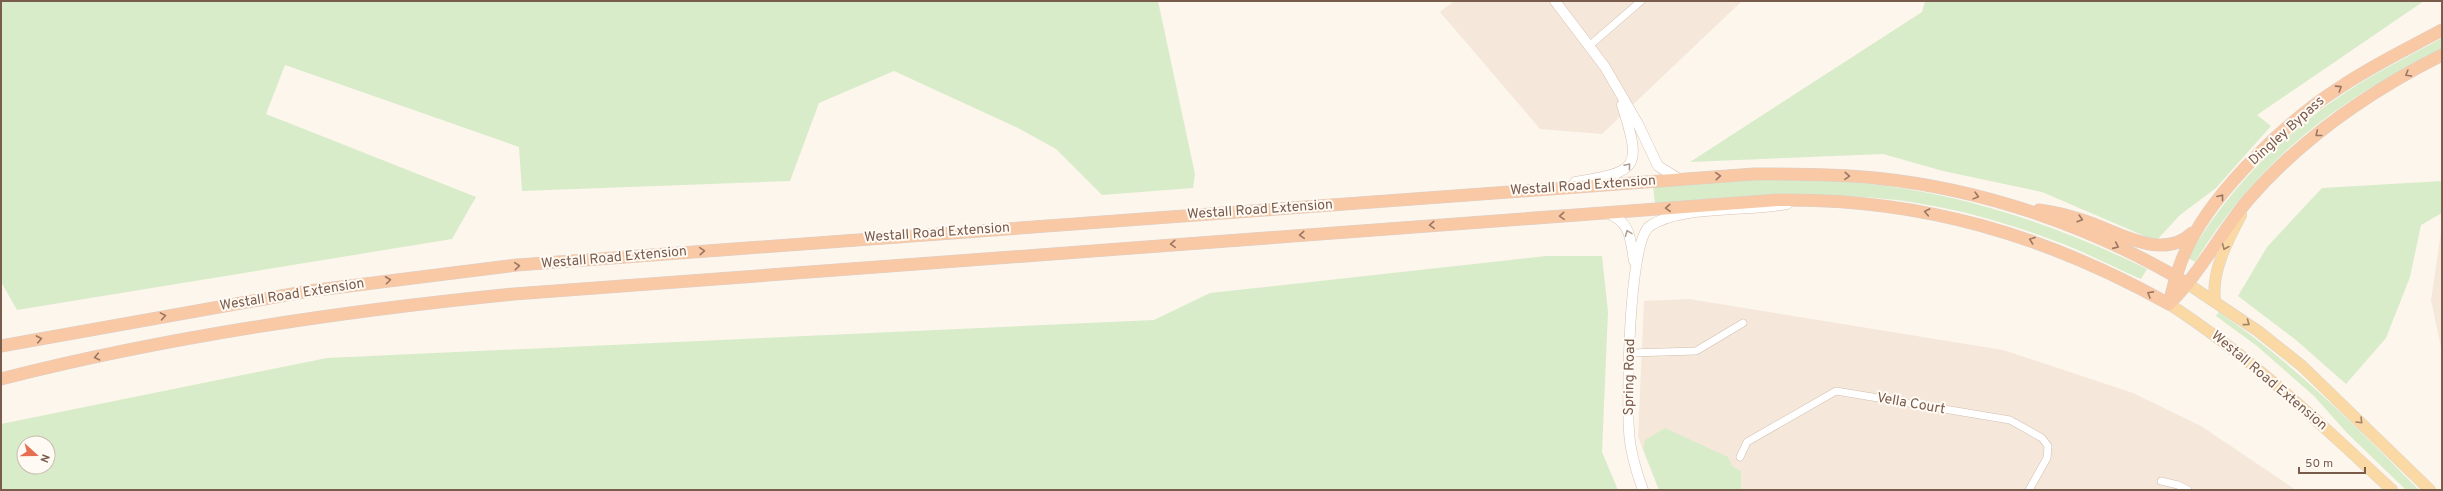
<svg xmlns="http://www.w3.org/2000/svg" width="2443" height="491" viewBox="0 0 2443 491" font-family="Overpass,sans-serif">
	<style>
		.residential { fill: #f5e8da }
		.green { fill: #d8ecc9; fill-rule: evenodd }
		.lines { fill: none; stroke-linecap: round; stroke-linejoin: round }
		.minor-casing { stroke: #d1beb0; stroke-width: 8 }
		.secondary-casing { stroke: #d6c0b0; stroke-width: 11 }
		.primary-casing { stroke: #dad1cd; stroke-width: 12 }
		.trunk-casing { stroke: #dad1cd; stroke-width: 13 }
		.minor { stroke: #fff; stroke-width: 7 }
		.secondary { stroke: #fff; stroke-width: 10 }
		.primary { stroke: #fbd9a5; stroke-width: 11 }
		.trunk { stroke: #f9c8a4; stroke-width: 12 }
		.oneway { stroke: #9a7763 }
		.oneway2 { stroke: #af9d94 }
		.oneway3 { stroke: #a18267 }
		.labels { text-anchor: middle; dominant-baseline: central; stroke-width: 4; stroke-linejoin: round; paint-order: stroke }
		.street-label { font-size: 14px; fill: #7a5c4d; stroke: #fffaf3 }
	</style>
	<rect width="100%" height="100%" fill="#fdf6ec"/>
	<path class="residential" d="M 1454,1 L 1742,1 L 1602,134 L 1540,129 L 1440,12 Z
		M 2442,225 L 2442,352 L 2431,300 Z
		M 1689,299 L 2003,350 L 2133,393 L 2201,426 L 2296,490 L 1659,490 L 1638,437 L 1644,301 Z"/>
	<path class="green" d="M 1,1 L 1158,1 L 1195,174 L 1193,188 L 1102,195 L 1056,149 L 1018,128 L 894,71 L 819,103 L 790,181 L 522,191 L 519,147 L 285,65 L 266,114 L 476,197 L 452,239 L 17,310 L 1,282 Z
		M 1925,1 L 2424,1 L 2257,115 L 2271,126 L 2216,188 L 2180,215 L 2156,241 L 2042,192 L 1943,171 L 1883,154 L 1690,162 L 1922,12 Z
		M 2442,38 L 2442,49 C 2410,66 2377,82 2347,103 C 2285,144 2234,199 2195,262 L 2188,258 C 2228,187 2289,128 2357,85 C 2384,68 2413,54 2442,38 Z
		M 1755,179 C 1791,179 1826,179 1861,183 C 1962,193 2057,225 2147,269 L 2141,279 C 2113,267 2087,253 2058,242 C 1986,214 1905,195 1827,196 C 1770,196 1712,201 1655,204 L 1653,186 Z
		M 2442,181 L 2442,213 L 2421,225 L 2410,277 L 2386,338 L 2346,384 L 2296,340 L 2238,296 L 2267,247 L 2322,188 Z
		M 1546,256 L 1602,256 L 1608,312 L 1602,452 L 1618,490 L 1,490 L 1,424 L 327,358 L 1154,320 L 1210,293 ZM 24,443 L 48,443 L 48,467 L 24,467 Z
		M 2219,312 C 2293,363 2356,426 2419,490 L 2406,490 L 2347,433 L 2314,396 L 2257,346 L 2216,316 Z
		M 1665,428 L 1728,457 L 1733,467 L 1741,471 L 1741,490 L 1659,490 L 1643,449 L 1645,440 Z"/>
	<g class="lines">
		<g class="minor-casing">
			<path id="minor" d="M 1589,46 L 1641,1
				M 1630,353 L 1696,351 L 1743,323
				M 1740,457 L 1747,442 L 1836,391 L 2010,420 L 2042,438 L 2048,446 L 2047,458 L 2029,490
				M 2161,481 L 2178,485 L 2188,490"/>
		</g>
		<g class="secondary-casing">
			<path id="secondary" d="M 1555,1 L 1605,67 L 1638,124 L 1658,166 L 1679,179
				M 1575,182 C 1639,172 1642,168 1622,105
				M 1607,213 C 1631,222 1630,238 1634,261
				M 1643,490 C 1636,471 1630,451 1629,431 C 1627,400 1628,240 1650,226 C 1680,205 1749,212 1787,204"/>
		</g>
		<g class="primary-casing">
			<path id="primary" d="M 2188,284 L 2258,331 L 2302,366 L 2430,490
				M 2215,301 C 2211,271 2228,240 2241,215
				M 2169,304 C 2251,357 2321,424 2392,490"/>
		</g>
		<g class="trunk-casing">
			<path id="trunk" d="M 2039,210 C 2055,212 2070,216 2085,221 C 2116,231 2162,262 2192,233
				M 2169,304 C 2174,283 2179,263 2189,244 C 2217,188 2286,122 2339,88 C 2371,66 2407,49 2442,30
				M 1,346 L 309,291 L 517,265 L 1754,174 C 1794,174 1835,174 1875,178 C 1984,189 2094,227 2188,284
				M 1,379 C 169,336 342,311 514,294 L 1778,200 C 1921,198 2045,235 2169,304 C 2200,273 2220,234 2248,200 C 2301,139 2370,91 2442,55"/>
		</g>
		<use href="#minor" class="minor"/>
		<use href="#secondary" class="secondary"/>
		<use href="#primary" class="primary"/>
		<use href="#trunk" class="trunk"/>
	</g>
	<defs><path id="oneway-chevron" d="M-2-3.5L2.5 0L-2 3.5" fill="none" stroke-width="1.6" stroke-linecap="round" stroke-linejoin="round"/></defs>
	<g class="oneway">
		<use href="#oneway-chevron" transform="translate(2408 74) rotate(149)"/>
		<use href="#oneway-chevron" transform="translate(2339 88) rotate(-33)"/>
		<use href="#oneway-chevron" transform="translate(2318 134) rotate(141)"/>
		<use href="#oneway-chevron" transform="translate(1718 176) rotate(-4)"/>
		<use href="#oneway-chevron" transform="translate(1847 176) rotate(3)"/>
		<use href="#oneway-chevron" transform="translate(1976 196) rotate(15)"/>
		<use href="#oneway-chevron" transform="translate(2221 197) rotate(-52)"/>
		<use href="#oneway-chevron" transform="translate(1668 208) rotate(176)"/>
		<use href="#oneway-chevron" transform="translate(1927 212) rotate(-169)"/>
		<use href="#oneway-chevron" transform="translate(1562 216) rotate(176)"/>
		<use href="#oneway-chevron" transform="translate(2080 219) rotate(17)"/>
		<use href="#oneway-chevron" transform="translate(1432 225) rotate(176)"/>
		<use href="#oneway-chevron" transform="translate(1302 235) rotate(176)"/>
		<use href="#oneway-chevron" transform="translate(2032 240) rotate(-160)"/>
		<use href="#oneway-chevron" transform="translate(1173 244) rotate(176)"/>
		<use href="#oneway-chevron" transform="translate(2116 246) rotate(24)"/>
		<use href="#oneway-chevron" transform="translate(702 251) rotate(-4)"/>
		<use href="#oneway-chevron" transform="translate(517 266) rotate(-5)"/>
		<use href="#oneway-chevron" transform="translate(388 280) rotate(-7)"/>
		<use href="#oneway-chevron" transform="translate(2150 294) rotate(-151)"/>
		<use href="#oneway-chevron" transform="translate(163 316) rotate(-10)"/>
		<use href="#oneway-chevron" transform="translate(39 339) rotate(-11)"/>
		<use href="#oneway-chevron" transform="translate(97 357) rotate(168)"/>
	</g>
	<g class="oneway2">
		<use href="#oneway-chevron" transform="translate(1628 166) rotate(-50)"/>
		<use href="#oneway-chevron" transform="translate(1628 233) rotate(-111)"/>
	</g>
	<g class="oneway3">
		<use href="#oneway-chevron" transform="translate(2225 247) rotate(113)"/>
		<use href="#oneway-chevron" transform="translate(2247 323) rotate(36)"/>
		<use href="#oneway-chevron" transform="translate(2360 421) rotate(45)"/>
	</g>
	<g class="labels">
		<g class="street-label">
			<text transform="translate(2287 131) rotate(-42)">Dingley Bypass</text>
			<text transform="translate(1583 186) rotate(-4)">Westall Road Extension</text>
			<text transform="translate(1260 210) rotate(-4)">Westall Road Extension</text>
			<text transform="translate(937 233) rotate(-4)">Westall Road Extension</text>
			<text transform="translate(614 258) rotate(-5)">Westall Road Extension</text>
			<text transform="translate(292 295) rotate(-9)">Westall Road Extension</text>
			<text transform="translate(1630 377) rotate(-89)">Spring Road</text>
			<text transform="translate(2269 381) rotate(40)">Westall Road Extension</text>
			<text transform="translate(1911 404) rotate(10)">Vella Court</text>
		</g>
	</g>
	<rect width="2443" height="491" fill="none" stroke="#7a5c4d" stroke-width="4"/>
	<g transform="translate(36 455) rotate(111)"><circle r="19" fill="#fffaf3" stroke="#cabbb1"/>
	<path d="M0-3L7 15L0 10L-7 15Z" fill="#e76f51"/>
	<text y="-6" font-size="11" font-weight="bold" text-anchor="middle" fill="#7a5c4d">N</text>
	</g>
	<path d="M2299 467v6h66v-6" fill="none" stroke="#7a5c4d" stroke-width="2"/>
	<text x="2305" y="467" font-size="12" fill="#7a5c4d" stroke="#fffaf3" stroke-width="3" paint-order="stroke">50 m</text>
</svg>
